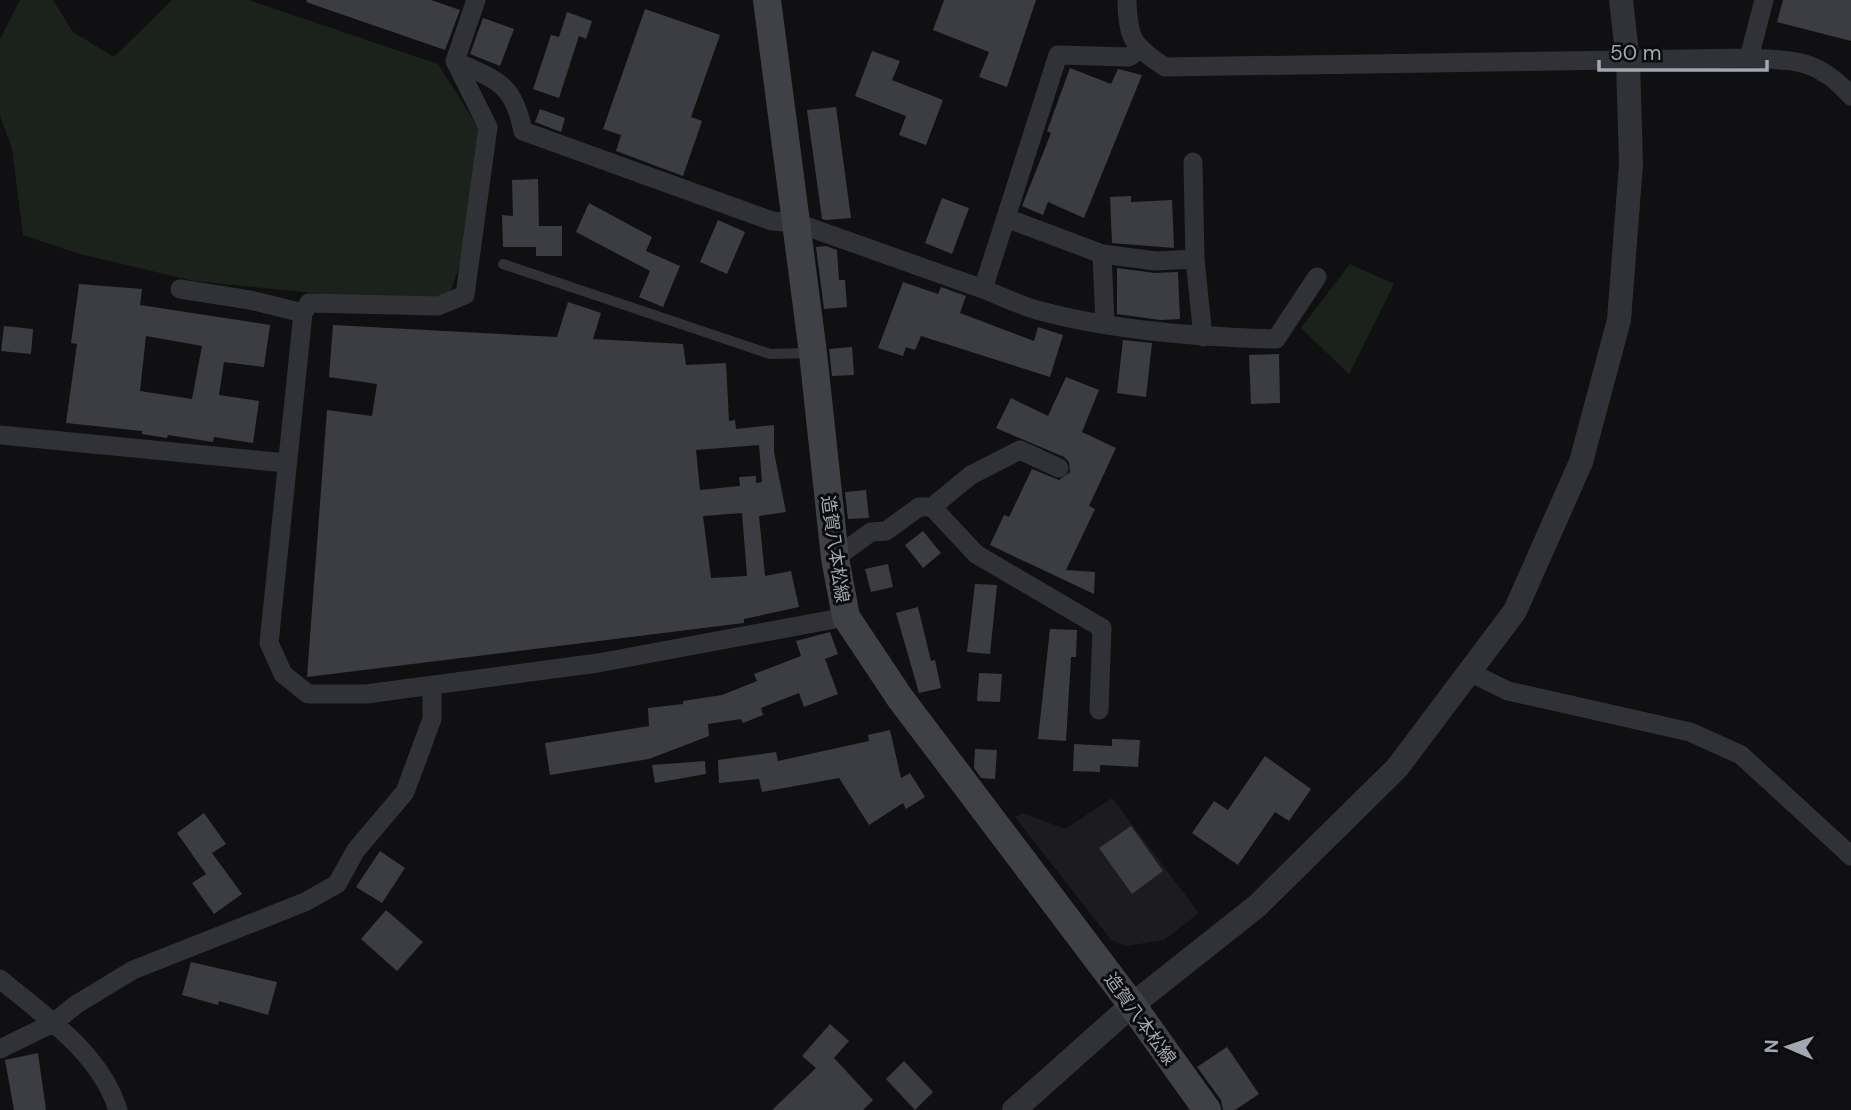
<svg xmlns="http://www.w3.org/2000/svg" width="1851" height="1110" viewBox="0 0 1851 1110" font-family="'DM Sans','Noto Sans JP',sans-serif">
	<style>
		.built { fill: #1c1c1f }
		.green { fill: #1b221c }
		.building { fill: #3c3d42; fill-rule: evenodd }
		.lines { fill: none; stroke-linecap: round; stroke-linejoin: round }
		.service { stroke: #313237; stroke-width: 10 }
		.minor { stroke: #313237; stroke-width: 19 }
		.tertiary { stroke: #313237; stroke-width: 24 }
		.secondary { stroke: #3f4147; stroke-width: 28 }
		.labels { text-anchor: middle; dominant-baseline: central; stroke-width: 6; stroke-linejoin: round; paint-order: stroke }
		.street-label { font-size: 18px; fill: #a1a7b3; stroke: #0b0b0d }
	</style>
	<rect width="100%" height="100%" fill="#101012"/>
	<path class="built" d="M 1112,798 L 1199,913 L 1164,940 L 1126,946 L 1111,940 L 1015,817 L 1023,813 L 1065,829 Z"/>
	<path class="green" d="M 20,0 L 53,0 L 73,32 L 114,57 L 172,0 L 248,0 L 438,64 L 483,135 L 479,209 L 447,302 L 343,296 L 194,281 L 80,254 L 23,235 L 12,148 L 0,116 L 0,39 Z
		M 1350,264 L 1394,284 L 1349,374 L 1301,328 Z"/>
	<path class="building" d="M 307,0 L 431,0 L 460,10 L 445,50 L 306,2 Z
		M 944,0 L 1036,0 L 1007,87 L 979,77 L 989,52 L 933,30 Z
		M 1783,0 L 1851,0 L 1851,41 L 1777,22 Z
		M 645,9 L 720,35 L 691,117 L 702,121 L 683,176 L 616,151 L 621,135 L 603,129 Z
		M 567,12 L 592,21 L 586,39 L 579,36 L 559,98 L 533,89 L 551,35 L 559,37 Z
		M 483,18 L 514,29 L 500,66 L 470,54 Z
		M 872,51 L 900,61 L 892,80 L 943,100 L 926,145 L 899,135 L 906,116 L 855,96 Z
		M 1070,68 L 1111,84 L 1118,69 L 1142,75 L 1084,218 L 1048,202 L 1043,215 L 1022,206 L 1051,133 L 1047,131 Z
		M 836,107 L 851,218 L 826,220 L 822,219 L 807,110 Z
		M 540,109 L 565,118 L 561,132 L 535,122 Z
		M 538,179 L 539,226 L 562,226 L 562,256 L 536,256 L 536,247 L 503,247 L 502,215 L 513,216 L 512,180 Z
		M 1131,196 L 1131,202 L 1172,200 L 1174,248 L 1112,243 L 1110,197 Z
		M 942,198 L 969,208 L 952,254 L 925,243 Z
		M 589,203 L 652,237 L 646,251 L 680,266 L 663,307 L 639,297 L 650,271 L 576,232 Z
		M 718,220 L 745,232 L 727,274 L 700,262 Z
		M 826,246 L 837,250 L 839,280 L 845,280 L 847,307 L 824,309 L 816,247 Z
		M 1117,268 L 1155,273 L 1178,272 L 1180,319 L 1160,320 L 1117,314 Z
		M 903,282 L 938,294 L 941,287 L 966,296 L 960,313 L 1034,341 L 1038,327 L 1063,335 L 1050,377 L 921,336 L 915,350 L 906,347 L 903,356 L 878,348 Z
		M 79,284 L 142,289 L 140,305 L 270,325 L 264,367 L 224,362 L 219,395 L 259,401 L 253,443 L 214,437 L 213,442 L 168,435 L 167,438 L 142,434 L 142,431 L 66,423 L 77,344 L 71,343 ZM 146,336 L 202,346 L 192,399 L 140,391 Z
		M 568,302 L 601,313 L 593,339 L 683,344 L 686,365 L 726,363 L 729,421 L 735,420 L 736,429 L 774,425 L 774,452 L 786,512 L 759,516 L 765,576 L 791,571 L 799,607 L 744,619 L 744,623 L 307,677 L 327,410 L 372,416 L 377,384 L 329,377 L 333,325 L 557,337 ZM 759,445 L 762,482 L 756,483 L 756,476 L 739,477 L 740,486 L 700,490 L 696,450 ZM 742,513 L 747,576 L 711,578 L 703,516 Z
		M 4,326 L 33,329 L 31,354 L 1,351 Z
		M 1123,340 L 1152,343 L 1146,397 L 1117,393 Z
		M 852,347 L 854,375 L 832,376 L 829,349 Z
		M 1279,354 L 1280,403 L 1251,404 L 1249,355 Z
		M 1066,377 L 1099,390 L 1082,432 L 1116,448 L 1089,506 L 1095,509 L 1066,570 L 1095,572 L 1094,594 L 990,545 L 1004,515 L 1009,517 L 1032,469 L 1059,480 L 1070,472 L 1069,462 L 1064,457 L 996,428 L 1011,398 L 1048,416 Z
		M 866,490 L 869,518 L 848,519 L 845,492 Z
		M 923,531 L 941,553 L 923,568 L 905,545 Z
		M 888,564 L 893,587 L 871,592 L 865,569 Z
		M 975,584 L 997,585 L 990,654 L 967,652 Z
		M 918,607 L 931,661 L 935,660 L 941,688 L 919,693 L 896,613 Z
		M 1050,629 L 1077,630 L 1076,657 L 1071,657 L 1066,741 L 1038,739 Z
		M 830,632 L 838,654 L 825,659 L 838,694 L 804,707 L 799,693 L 761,708 L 763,715 L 743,723 L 741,719 L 708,724 L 709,736 L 649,759 L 550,775 L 545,743 L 649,726 L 648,708 L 683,704 L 683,701 L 722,695 L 757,681 L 754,674 L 801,656 L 796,641 Z
		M 979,673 L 1002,674 L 1000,702 L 977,701 Z
		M 890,730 L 901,778 L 910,773 L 925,797 L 906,809 L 903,803 L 869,825 L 839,778 L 762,792 L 759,779 L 719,783 L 718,760 L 776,752 L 778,761 L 869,741 L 868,735 Z
		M 1112,739 L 1140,740 L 1138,767 L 1100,765 L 1100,772 L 1073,771 L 1074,744 L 1112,746 Z
		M 975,749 L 997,750 L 995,779 L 981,778 L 974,768 Z
		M 1265,756 L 1311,789 L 1289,821 L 1275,812 L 1238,865 L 1192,833 L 1214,801 L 1228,810 Z
		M 705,761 L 706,774 L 655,783 L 652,765 Z
		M 204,813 L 226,844 L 212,853 L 242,894 L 214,914 L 192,883 L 206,874 L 177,833 Z
		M 1131,826 L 1163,871 L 1132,894 L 1099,848 Z
		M 380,851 L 405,868 L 382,903 L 356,887 Z
		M 386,910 L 423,942 L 397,971 L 361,939 Z
		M 191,962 L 277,982 L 268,1015 L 219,1001 L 218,1005 L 182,995 Z
		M 830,1024 L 849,1041 L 834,1058 L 873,1100 L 863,1110 L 772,1110 L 816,1068 L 802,1056 Z
		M 1227,1047 L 1259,1094 L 1235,1110 L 1223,1110 L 1221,1100 L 1197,1067 Z
		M 38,1053 L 46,1110 L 14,1110 L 5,1060 Z
		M 904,1061 L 933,1092 L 915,1110 L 886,1079 Z"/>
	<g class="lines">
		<path class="service" d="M 503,264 L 770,354 L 810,353"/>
		<path class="minor" d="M 476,0 L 455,61 L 488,127 L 465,295 L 438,306 L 309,303 L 303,313 L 269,643 L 283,674 L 308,694 L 366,694 L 598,663 L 846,617
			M 1127,0 C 1128,39 1132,45 1165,67 L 1749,58 C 1795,61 1817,58 1851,96
			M 1749,58 L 1764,0
			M 455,61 C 497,81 513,82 523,131 L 772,221 L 797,223 L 983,289 L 1058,55 L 1129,57 L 1139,50
			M 1193,162 L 1195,259 L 1203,337
			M 1006,218 L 1102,254 L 1156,261 L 1195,259
			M 1102,254 L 1105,323
			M 180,289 L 250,300 L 303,313
			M 983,289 C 1001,296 1019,305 1037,310 C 1113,331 1199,337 1276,339 L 1317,277
			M 0,435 L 286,463
			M 932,507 L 971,475 L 1020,450 L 1059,468
			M 835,558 L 871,532 L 886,531 L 919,507 L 932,507 L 976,554 L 1102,628 L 1099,710
			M 1469,672 L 1508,691 L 1690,732 L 1741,755 L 1851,856
			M 0,979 C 44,1016 100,1052 118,1110
			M 0,1049 L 53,1023 L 77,1004 L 133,970 L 305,902 L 337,884 L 356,850 L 405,792 L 432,719 L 432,687"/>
		<path class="tertiary" d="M 1014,1110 L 1132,1005 L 1257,906 L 1397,768 L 1515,611 L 1581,462 L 1619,320 L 1631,164 L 1628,61 L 1621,0"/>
		<path class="secondary" d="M 767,0 L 813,353 L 835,558 L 846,617 L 900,698 L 1132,1005 L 1207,1110"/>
	</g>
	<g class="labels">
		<g class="street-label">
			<text transform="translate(835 549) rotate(82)">造賀八本松線</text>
			<text transform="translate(1140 1019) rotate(54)">造賀八本松線</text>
		</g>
	</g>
	<g transform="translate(1788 1047) rotate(272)" stroke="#0b0b0d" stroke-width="5" paint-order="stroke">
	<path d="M0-5L12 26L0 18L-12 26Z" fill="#a1a7b3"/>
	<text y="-10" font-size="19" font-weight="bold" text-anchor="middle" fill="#a1a7b3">N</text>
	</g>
	<path d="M1599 60v10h168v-10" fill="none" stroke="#a1a7b3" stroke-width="3.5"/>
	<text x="1610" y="60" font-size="21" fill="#a1a7b3" stroke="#0b0b0d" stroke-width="5" paint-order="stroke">50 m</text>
</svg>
